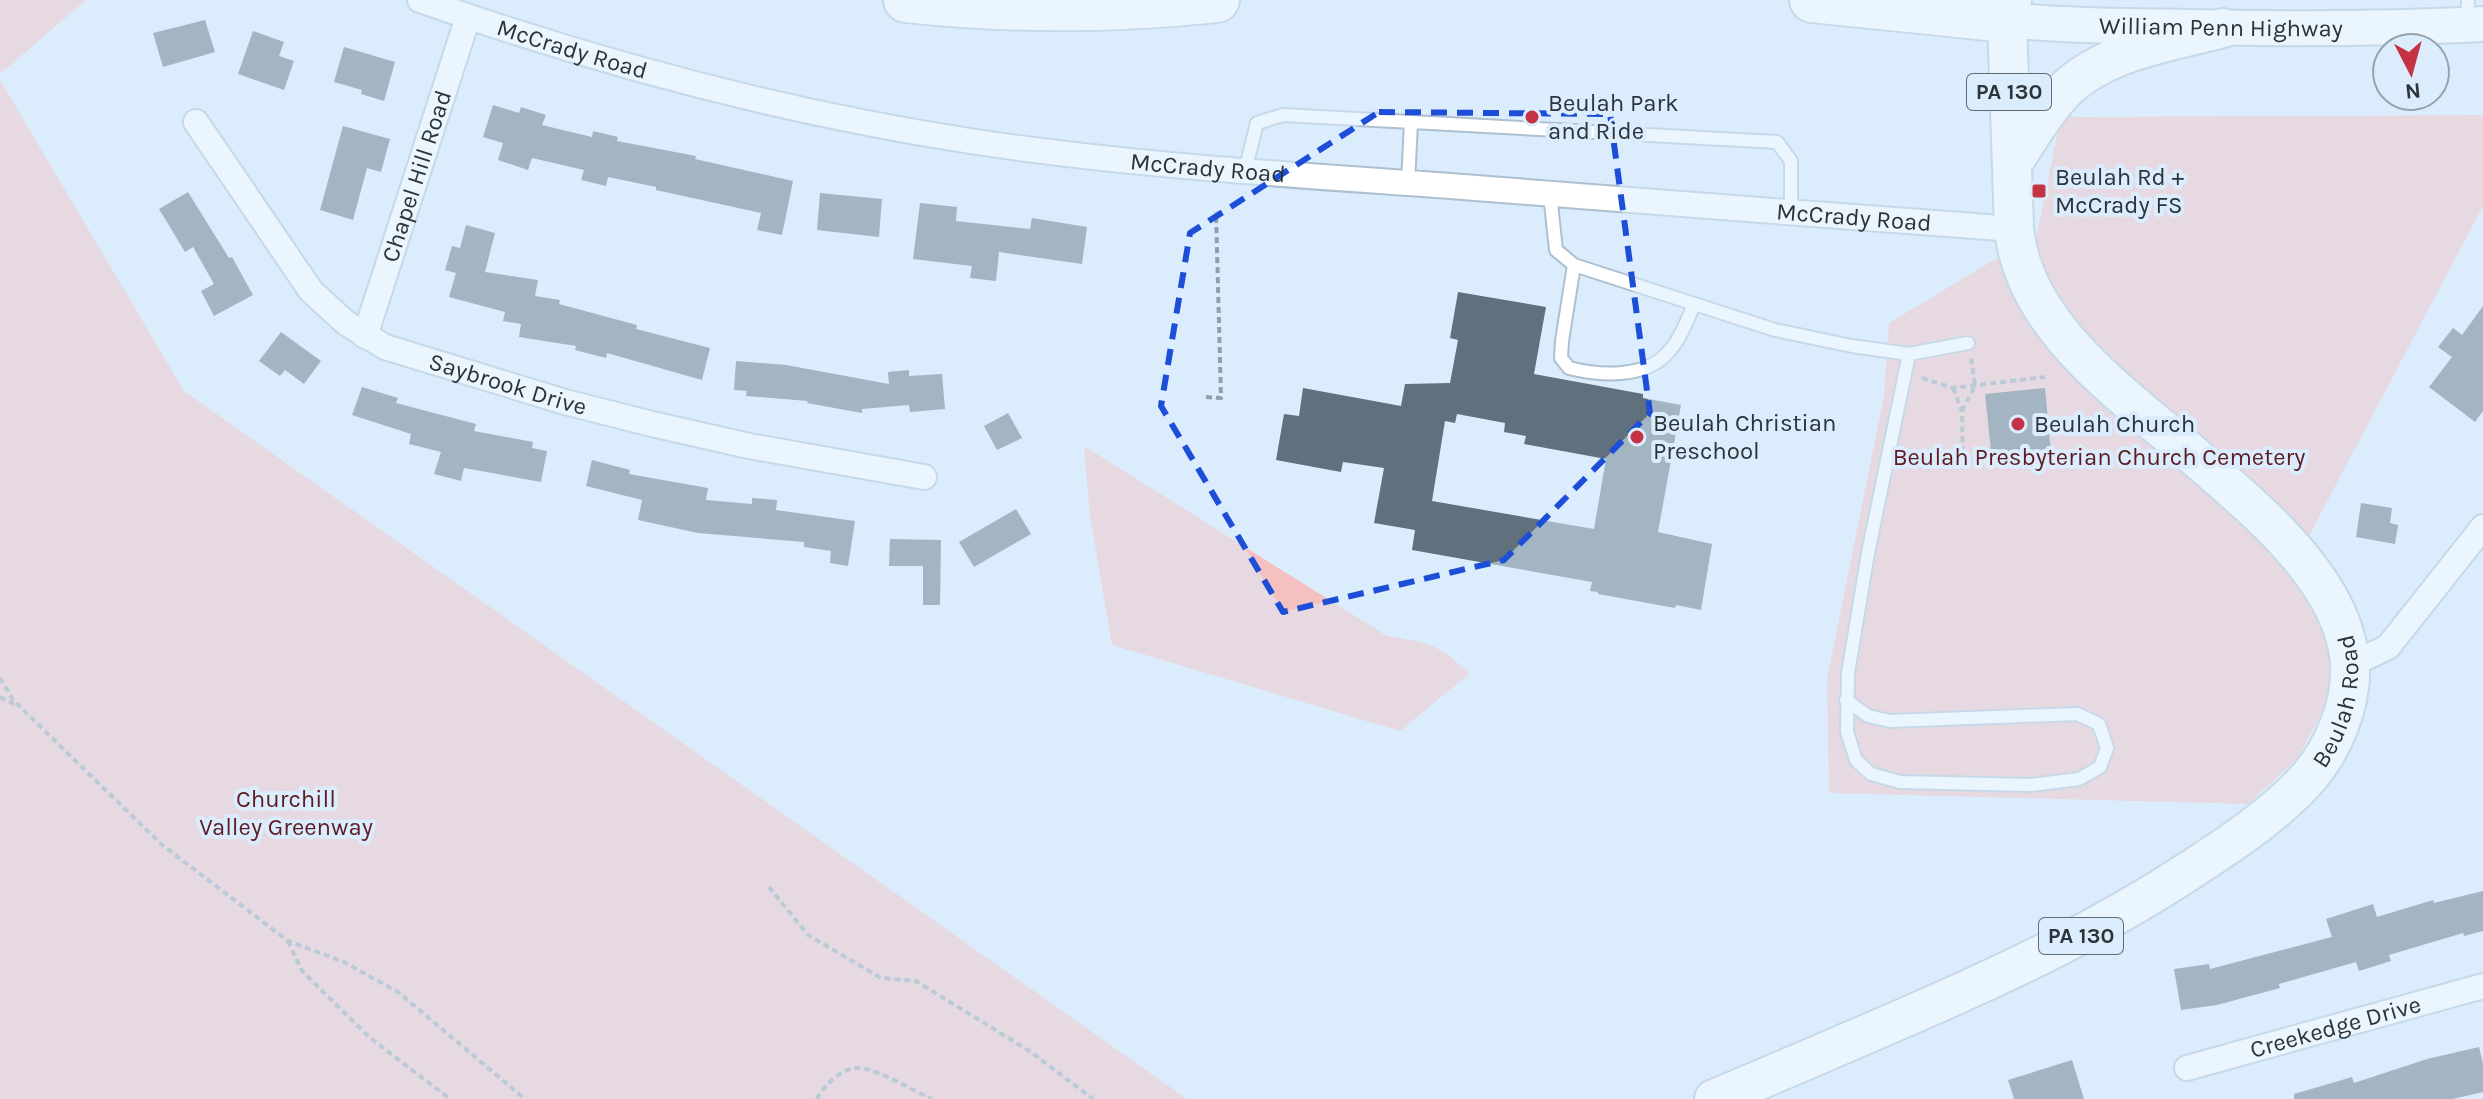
<svg xmlns="http://www.w3.org/2000/svg" width="2483" height="1099" viewBox="0 0 2483 1099" font-family="Karla,sans-serif">
	<style>
		.green { fill: #f4c1c0 }
		.building { fill: #60707d; fill-rule: evenodd }
		.lines { fill: none; stroke-linecap: round; stroke-linejoin: round }
		.lane-casing { stroke: #aec0cf; stroke-width: 16 }
		.street-casing { stroke: #aec0cf; stroke-width: 28 }
		.secondary-casing { stroke: #aec0cf; stroke-width: 38 }
		.primary-casing { stroke: #aec0cf; stroke-width: 42 }
		.highway-casing { stroke: #aec0cf; stroke-width: 48 }
		.path { stroke: #929fab; stroke-width: 4; stroke-dasharray: 6 4; stroke-linecap: butt }
		.lane { stroke: #fff; stroke-width: 12 }
		.street { stroke: #fff; stroke-width: 24 }
		.secondary { stroke: #fff; stroke-width: 34 }
		.primary { stroke: #fff; stroke-width: 38 }
		.highway { stroke: #fff; stroke-width: 44 }
		.marked { fill: none; stroke: #1d4ed8; stroke-width: 6; stroke-dasharray: 16 10; stroke-linejoin: round }
		.poi-dot { fill: #c43344; stroke: #dbedfd; stroke-width: 3 }
		.labels { text-anchor: middle; dominant-baseline: central; stroke-width: 8; stroke-linejoin: round; paint-order: stroke }
		.shield { fill: #dbedfd; stroke: #606b74; stroke-width: 2 }
		.shield-label { font-size: 22px; font-weight: bold; fill: #2c3339 }
		.street-label { font-size: 24px; fill: #2c3339; stroke: #dbedfd }
		.poi-label { font-size: 24px; fill: #2c3339; stroke: #dbedfd; text-anchor: start }
		.park-label { font-size: 24px; fill: #5e1b21; stroke: #dbedfd }
	</style>
	<rect width="100%" height="100%" fill="#dbedfd"/>
	<path class="green" d="M 0,0 L 86,0 L 0,74 Z
		M 0,80 L 184,391 L 1187,1099 L 0,1099 Z
		M 2483,115 L 2483,206 L 2292,568 L 2328,634 L 2330,698 L 2297,759 L 2248,804 L 1829,793 L 1827,679 L 1884,396 L 1889,323 L 2037,234 L 2061,117 Z
		M 1084,446 L 1387,636 C 1428,643 1439,643 1469,674 L 1400,731 L 1112,645 L 1090,516 Z"/>
	<path class="building" d="M 205,20 L 215,52 L 163,67 L 153,33 Z
		M 253,31 L 284,42 L 279,56 L 294,61 L 284,90 L 238,74 Z
		M 344,47 L 395,62 L 384,101 L 361,94 L 362,90 L 334,82 Z
		M 493,105 L 519,113 L 521,107 L 546,115 L 542,125 L 592,137 L 593,131 L 618,137 L 617,141 L 696,156 L 695,159 L 793,181 L 782,235 L 757,230 L 761,213 L 656,190 L 656,187 L 608,177 L 606,186 L 581,180 L 584,170 L 532,158 L 528,170 L 498,160 L 503,143 L 483,137 Z
		M 343,126 L 390,139 L 381,172 L 367,168 L 353,220 L 320,210 Z
		M 188,192 L 229,258 L 232,257 L 253,295 L 214,316 L 201,291 L 214,284 L 193,247 L 185,252 L 159,209 Z
		M 820,193 L 882,199 L 879,237 L 817,230 Z
		M 920,203 L 957,207 L 956,221 L 1030,229 L 1032,218 L 1087,227 L 1082,264 L 999,252 L 996,281 L 970,278 L 972,266 L 913,259 Z
		M 466,225 L 495,233 L 485,272 L 538,280 L 535,296 L 560,300 L 559,304 L 637,325 L 636,329 L 710,348 L 702,380 L 607,353 L 606,358 L 575,350 L 576,346 L 519,337 L 521,324 L 503,321 L 505,312 L 449,297 L 456,273 L 445,270 L 452,246 L 460,248 Z
		M 1458,292 L 1546,307 L 1534,374 L 1643,394 L 1643,398 L 1681,405 L 1658,532 L 1712,544 L 1701,610 L 1676,605 L 1675,608 L 1598,594 L 1598,592 L 1590,591 L 1592,582 L 1412,550 L 1415,530 L 1374,523 L 1384,468 L 1343,462 L 1341,472 L 1276,460 L 1284,414 L 1299,416 L 1303,388 L 1401,406 L 1405,384 L 1450,383 L 1458,340 L 1450,338 ZM 1457,414 L 1505,423 L 1504,432 L 1526,436 L 1524,444 L 1606,459 L 1594,529 L 1432,501 L 1445,421 L 1455,423 Z
		M 2483,306 L 2483,411 L 2475,422 L 2429,387 L 2452,357 L 2438,347 L 2453,328 L 2462,335 Z
		M 281,332 L 321,361 L 304,384 L 285,370 L 280,376 L 259,361 Z
		M 736,361 L 786,365 L 889,384 L 888,372 L 909,370 L 909,376 L 942,374 L 945,409 L 910,412 L 909,405 L 862,409 L 862,413 L 807,403 L 808,401 L 746,396 L 747,391 L 734,390 Z
		M 362,387 L 398,398 L 396,403 L 476,424 L 474,431 L 533,442 L 532,448 L 547,451 L 541,482 L 464,468 L 461,481 L 434,474 L 441,452 L 409,444 L 411,434 L 352,415 Z
		M 2045,388 L 2051,453 L 1992,460 L 1985,394 Z
		M 1008,413 L 1022,438 L 997,450 L 984,426 Z
		M 592,460 L 630,470 L 629,474 L 708,488 L 706,500 L 752,504 L 752,498 L 777,500 L 776,510 L 855,521 L 848,566 L 830,563 L 831,551 L 804,547 L 804,542 L 698,533 L 638,520 L 642,500 L 586,486 Z
		M 2361,503 L 2392,508 L 2390,523 L 2398,525 L 2395,544 L 2356,537 Z
		M 1016,509 L 1031,534 L 974,567 L 959,542 Z
		M 890,539 L 941,540 L 940,605 L 923,605 L 923,566 L 889,566 Z
		M 2483,891 L 2483,931 L 2464,936 L 2463,933 L 2389,955 L 2391,961 L 2359,971 L 2356,962 L 2279,984 L 2280,988 L 2217,1005 L 2181,1010 L 2174,969 L 2209,964 L 2210,969 L 2332,937 L 2326,919 L 2373,904 L 2377,917 L 2433,900 L 2434,903 Z
		M 2479,1047 L 2483,1064 L 2483,1092 L 2453,1099 L 2294,1099 L 2294,1094 L 2352,1077 L 2354,1083 L 2427,1059 Z
		M 2072,1060 L 2084,1099 L 2014,1099 L 2008,1080 Z"/>
	<g class="lines">
		<g class="lane-casing">
			<path id="lane" d="M 2467,21 L 2468,0
				M 1245,171 L 1257,123 L 1283,115 L 1777,142 L 1791,161 L 1791,212
				M 1408,183 L 1411,122
				M 1550,194 L 1556,250 L 1574,265 L 1775,330 L 1852,346 L 1909,354 L 1968,343
				M 1574,265 L 1562,341 L 1561,358 L 1569,368 C 1600,376 1648,379 1670,350 C 1681,338 1687,320 1694,305
				M 1846,700 L 1868,716 L 1890,721 L 2077,714 L 2099,724 L 2107,748 L 2100,767 L 2079,779 L 2031,785 L 1900,782 L 1871,774 L 1856,760 L 1847,732 L 1848,673 L 1868,553 L 1909,354"/>
		</g>
		<g class="street-casing">
			<g id="street">
				<path id="s1" d="M 420,0 C 599,63 782,112 970,141 C 1133,166 1299,175 1463,187 C 1647,201 1830,216 2014,229"/>
				<path id="s2" d="M 196,122 L 311,291 L 346,323 L 385,347 L 565,402 L 652,424 L 749,446 L 924,477"/>
				<path id="s3" d="M 365,336 L 468,17"/>
				<path d="M 2350,665 L 2388,647 L 2483,527"/>
				<path id="s4" d="M 2187,1068 L 2483,986"/>
			</g>
		</g>
		<g class="secondary-casing">
			<g id="secondary">
				<path id="s5" d="M 2007,20 C 2068,26 2129,26 2190,27 C 2287,29 2385,29 2483,24"/>
			</g>
		</g>
		<g class="primary-casing">
			<g id="primary">
				<path d="M 2012,164 C 2029,139 2045,110 2067,88 C 2108,50 2171,42 2223,28"/>
				<path id="s6" d="M 1714,1099 C 1775,1074 1836,1047 1897,1021 C 1994,979 2089,935 2178,878 C 2223,849 2272,818 2308,778 C 2334,748 2352,704 2350,664 C 2344,578 2252,507 2193,455 C 2124,395 2024,328 2014,229 L 2007,20 L 2012,0"/>
			</g>
		</g>
		<g class="highway-casing">
			<path id="highway" d="M 906,0 C 1009,11 1114,11 1217,0
				M 1812,0 L 2007,20"/>
		</g>
		<path class="path" d="M 1922,378 L 1953,388 L 2045,377
			M 1953,388 L 1962,411 L 1963,462
			M 1206,397 L 1221,398 L 1216,212
			M 1962,411 L 1975,386 L 1971,357
			M 0,678 L 13,700 L 161,844 L 288,941 L 344,962 L 398,992 L 525,1099
			M 0,697 L 14,704
			M 769,887 L 808,935 L 881,978 L 916,981 L 1031,1052 L 1093,1099
			M 288,941 L 302,971 L 369,1037 L 450,1099
			M 817,1099 C 824,1085 844,1065 862,1068 C 885,1073 910,1089 932,1099"/>
		<use href="#lane" class="lane"/>
		<use href="#street" class="street"/>
		<use href="#secondary" class="secondary"/>
		<use href="#primary" class="primary"/>
		<use href="#highway" class="highway"/>
	</g>
	<path d="M0 0H2483V1099H0ZM 1379,112 L 1610,114 L 1650,413 L 1504,560 L 1283,612 L 1161,406 L 1190,233 Z" fill="#dbedfd" fill-opacity=".55" fill-rule="evenodd"/>
	<path class="marked" d="M 1379,112 L 1610,114 L 1650,413 L 1504,560 L 1283,612 L 1161,406 L 1190,233 Z"/>
	<g class="poi-dot">
		<circle cx="1532" cy="117" r="8"/>
		<rect x="2031" y="183" width="16" height="16" rx="4"/>
		<circle cx="2018" cy="424" r="8"/>
		<circle cx="1637" cy="437" r="8"/>
	</g>
	<g class="labels">
		<g class="shield">
			<rect x="1967" y="74" width="84" height="36" rx="6"/>
			<rect x="2039" y="918" width="84" height="36" rx="6"/>
		</g>
		<g class="shield-label">
			<text x="2009" y="92">PA 130</text>
			<text x="2081" y="936">PA 130</text>
		</g>
		<g class="street-label">
			<text stroke="none"><textPath href="#s5" startOffset="214">William Penn Highway</textPath></text>
			<text stroke="none"><textPath href="#s1" startOffset="160">McCrady Road</textPath></text>
			<text stroke="none"><textPath href="#s1" startOffset="808">McCrady Road</textPath></text>
			<text stroke="none"><textPath href="#s3" startOffset="168">Chapel Hill Road</textPath></text>
			<text stroke="none"><textPath href="#s1" startOffset="1456">McCrady Road</textPath></text>
			<text stroke="none"><textPath href="#s2" startOffset="426">Saybrook Drive</textPath></text>
			<text stroke="none"><textPath href="#s6" startOffset="764">Beulah Road</textPath></text>
			<text stroke="none"><textPath href="#s4" startOffset="154">Creekedge Drive</textPath></text>
		</g>
		<g class="poi-label">
			<text x="1548" y="103">Beulah Park<tspan x="1548" dy="28">and Ride</tspan></text>
			<text x="2055" y="177">Beulah Rd +<tspan x="2055" dy="28">McCrady FS</tspan></text>
			<text x="1653" y="423">Beulah Christian<tspan x="1653" dy="28">Preschool</tspan></text>
			<text x="2034" y="424">Beulah Church</text>
		</g>
		<g class="park-label">
			<text x="2099" y="457">Beulah Presbyterian Church Cemetery</text>
			<text x="286" y="799">Churchill<tspan x="286" dy="28">Valley Greenway</tspan></text>
		</g>
	</g>
	<g transform="translate(2411 72) rotate(174)"><circle r="38" fill="#dbedfd" stroke="#95a3af" stroke-width="2"/>
	<path d="M0-6L14 30L0 20L-14 30Z" fill="#c43344"/>
	<text y="-12" font-size="22" font-weight="bold" text-anchor="middle" fill="#2c3339">N</text>
	</g>
</svg>
